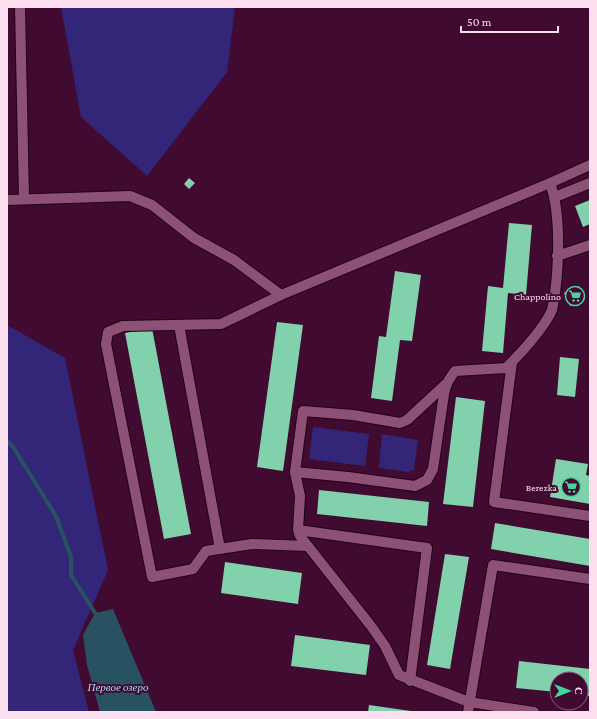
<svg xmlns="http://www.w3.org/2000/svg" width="597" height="719" viewBox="0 0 597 719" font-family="'Crimson Pro',serif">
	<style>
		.green { fill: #332678 }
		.water { fill: #285261 }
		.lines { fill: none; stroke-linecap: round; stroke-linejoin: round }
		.stream { stroke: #285261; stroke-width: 4 }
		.building { fill: #81d1ad }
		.minor-casing { stroke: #210015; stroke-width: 12 }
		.minor { stroke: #8e5176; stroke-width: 10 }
		.labels { text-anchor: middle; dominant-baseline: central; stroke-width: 4; stroke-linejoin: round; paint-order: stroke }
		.poi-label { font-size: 10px; fill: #fde0f0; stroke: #410a30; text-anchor: end }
		.water-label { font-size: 11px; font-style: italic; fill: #a5ddf3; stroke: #410a30 }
	</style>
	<rect width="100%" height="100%" fill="#410a30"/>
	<path class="green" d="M 61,7 L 235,7 L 227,72 L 147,176 L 81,117 Z
		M 7,325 L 65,358 L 108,570 L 73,650 L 89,712 L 7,712 Z
		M 313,427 L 369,434 L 365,466 L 309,459 Z
		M 382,434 L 418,440 L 414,470 L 407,472 L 379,468 Z"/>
	<path class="water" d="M 113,609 L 156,712 L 100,712 L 87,665 L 83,635 L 95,613 Z"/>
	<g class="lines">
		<path class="stream" d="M 7,441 L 13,447 L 56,516 L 71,557 L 71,575 L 95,613"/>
	</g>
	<path class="building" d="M 189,178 L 195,183 L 189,189 L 184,184 Z
		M 590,200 L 590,224 L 583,227 L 575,206 Z
		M 509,223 L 532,225 L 526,295 L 508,293 L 503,353 L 482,351 L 488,286 L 503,288 Z
		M 395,271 L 421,275 L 412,341 L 400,340 L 392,401 L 371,398 L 379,336 L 386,337 Z
		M 579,286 L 585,299 L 570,306 L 564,293 Z
		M 277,322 L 303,325 L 283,471 L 257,467 Z
		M 152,328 L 191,534 L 164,539 L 125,333 Z
		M 560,357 L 579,359 L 575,397 L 557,395 Z
		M 456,397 L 485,401 L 473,507 L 443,504 Z
		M 556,459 L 588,464 L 586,475 L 590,476 L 590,504 L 550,497 Z
		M 319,490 L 429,502 L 427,526 L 317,514 Z
		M 495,523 L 590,539 L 590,566 L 491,549 Z
		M 445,554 L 469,557 L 450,669 L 427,665 Z
		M 225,562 L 302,573 L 298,604 L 221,593 Z
		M 295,635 L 370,645 L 366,675 L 291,666 Z
		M 519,661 L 590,669 L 590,696 L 581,695 L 581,679 L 557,679 L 557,692 L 516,688 Z
		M 369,705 L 411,711 L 411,712 L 368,712 Z"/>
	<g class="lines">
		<g class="minor-casing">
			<path id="minor" d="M 20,7 L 24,199
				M 555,197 L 590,183
				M 7,200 L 130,196 L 152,205 L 194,238 L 234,260 L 281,295
				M 557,256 L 590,245
				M 179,325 L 220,549
				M 512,362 L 494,502 L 590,516
				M 446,384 L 407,420 L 400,423 L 353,415 L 303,411 L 295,472 L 300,496 L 298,530 L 300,536 L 371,626 L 385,646 L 399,675 L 469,702 L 534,712
				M 295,472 L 348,477 L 415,486 L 427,480 L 433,469 L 444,394 C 446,384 449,379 455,371 L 506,368 C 521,353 543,330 552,310 C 559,277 562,215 550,183
				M 298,530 L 427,548 L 410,681
				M 307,546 L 252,544 L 206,551 L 193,569 L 152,577 L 106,344 L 108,332 L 123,326 L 221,324 L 281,295 L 550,183 L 590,165
				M 468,712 L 493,565 L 590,579"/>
		</g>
		<use href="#minor" class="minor"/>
	</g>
	<defs>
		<g id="supermarket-ring" transform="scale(1)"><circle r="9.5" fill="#410a30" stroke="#46d49e" stroke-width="1.5"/><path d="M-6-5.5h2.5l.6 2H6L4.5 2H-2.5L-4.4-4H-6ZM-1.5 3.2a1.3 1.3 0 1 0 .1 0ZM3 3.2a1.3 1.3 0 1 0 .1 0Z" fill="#46d49e"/></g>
	</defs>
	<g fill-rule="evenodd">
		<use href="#supermarket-ring" x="575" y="296"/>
		<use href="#supermarket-ring" x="571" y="487"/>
	</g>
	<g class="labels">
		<g class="poi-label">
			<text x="561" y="296">Chappolino</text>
			<text x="557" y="487">Berezka</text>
		</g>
		<g class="water-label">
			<text x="118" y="687">Первое озеро</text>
		</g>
	</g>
	<rect width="597" height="719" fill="none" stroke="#fde0f0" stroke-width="16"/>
	<g transform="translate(569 691) rotate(90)"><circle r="19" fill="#410a30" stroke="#8c607d"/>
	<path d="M0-3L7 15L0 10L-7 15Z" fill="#46d49e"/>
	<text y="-6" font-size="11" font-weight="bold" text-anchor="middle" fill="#fde0f0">С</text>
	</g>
	<path d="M461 26v6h97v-6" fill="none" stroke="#fde0f0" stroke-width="2"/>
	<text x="467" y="26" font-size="12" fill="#fde0f0" stroke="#410a30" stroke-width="3" paint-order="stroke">50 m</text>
</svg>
